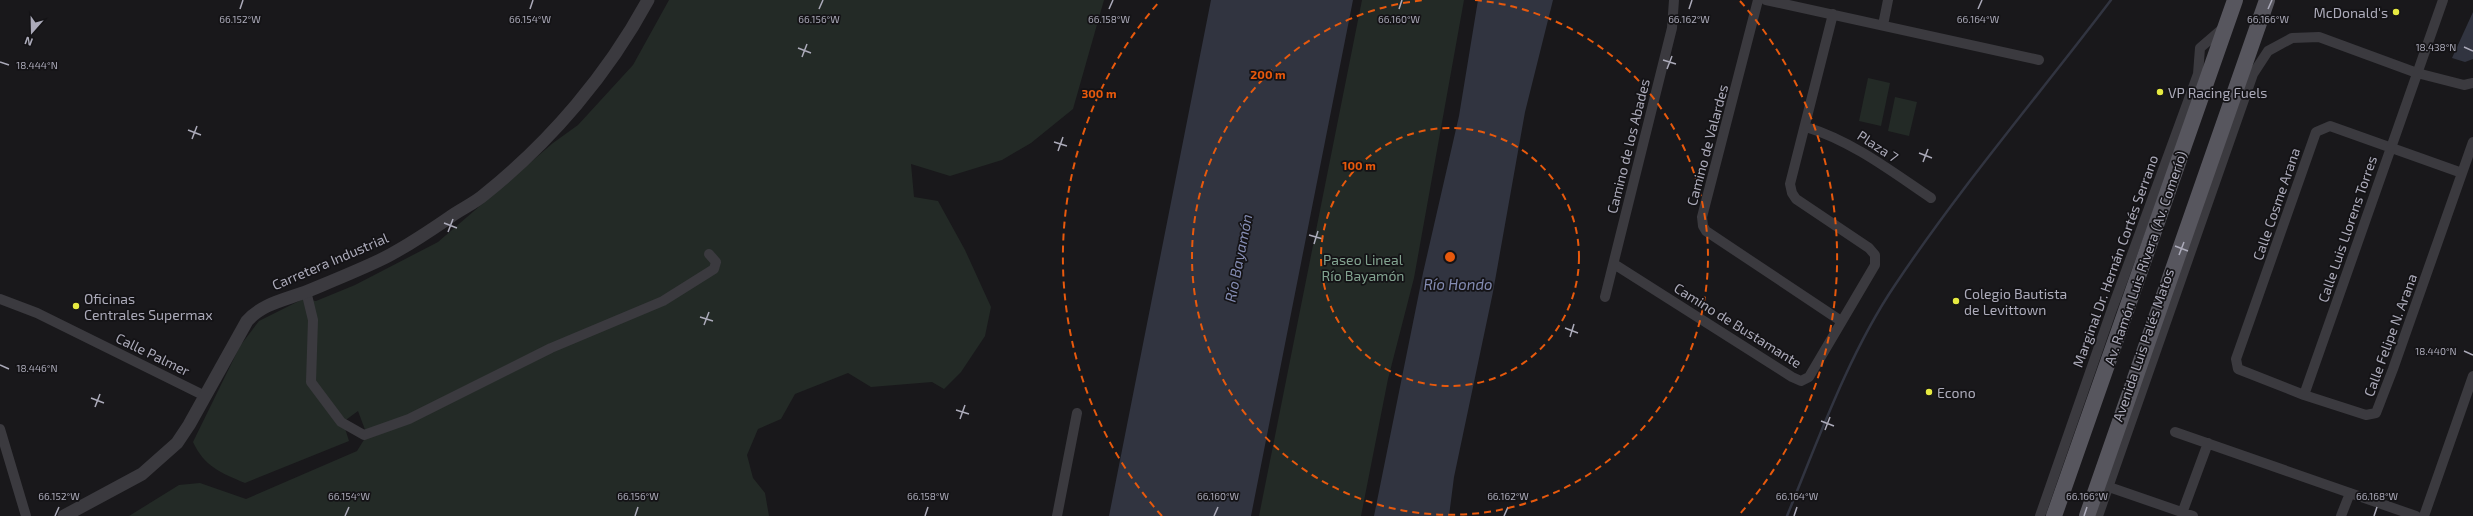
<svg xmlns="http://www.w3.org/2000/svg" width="2473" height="516" viewBox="0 0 2473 516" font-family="'Exo 2',sans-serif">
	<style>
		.green { fill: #232a26 }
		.water { fill: #313440 }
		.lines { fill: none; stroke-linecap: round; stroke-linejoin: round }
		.stream { stroke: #313440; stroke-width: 2.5 }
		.minor { stroke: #3b3a3f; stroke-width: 10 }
		.tertiary { stroke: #3b3a3f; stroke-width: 13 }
		.primary { stroke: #57565e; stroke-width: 16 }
		.ticks { fill: none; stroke: #acabba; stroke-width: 1.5 }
		.ring { fill: none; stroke: #e8590c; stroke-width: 2; stroke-dasharray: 7 5 }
		.poi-dot { fill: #e6ea41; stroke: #141316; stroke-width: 1.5 }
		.labels { text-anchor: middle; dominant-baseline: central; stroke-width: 3.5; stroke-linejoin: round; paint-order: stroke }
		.poi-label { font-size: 14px; fill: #acabba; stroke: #141316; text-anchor: start }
		.street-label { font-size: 14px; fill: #acabba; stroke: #141316 }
		.park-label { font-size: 14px; fill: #83a491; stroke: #141316 }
		.water-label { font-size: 15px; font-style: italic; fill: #848cb3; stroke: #141316 }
		.ticks-label { font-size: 10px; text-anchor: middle; fill: #acabba; stroke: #141316; stroke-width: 3.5; stroke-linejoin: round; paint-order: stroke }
		.centre { fill: #e8590c; stroke: #141316; stroke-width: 2 }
		.ring-label { font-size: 12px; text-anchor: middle; font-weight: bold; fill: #e8590c; stroke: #141316; stroke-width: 3.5; stroke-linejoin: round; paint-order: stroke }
	</style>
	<rect width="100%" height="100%" fill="#19181b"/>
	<path class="green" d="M 669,0 L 1104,0 L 1073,109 L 1031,143 L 1002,160 L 950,176 L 911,164 L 914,197 L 938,201 L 965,250 L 991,307 L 985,336 L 961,372 L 944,389 L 932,382 L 871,387 L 848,373 L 795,394 L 781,419 L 758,429 L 747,455 L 753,478 L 765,493 L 769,516 L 129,516 L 179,485 L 200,483 L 246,499 L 357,451 L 367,435 L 358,411 L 343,422 L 349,441 L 245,483 C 221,473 204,466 193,442 L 240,346 L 259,321 L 303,299 L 316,301 L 355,285 L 438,242 L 553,143 L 578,125 L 633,65 Z
		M 1362,0 L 1464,0 L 1414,278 L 1388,379 L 1361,516 L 1259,516 Z
		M 1868,78 L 1890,83 L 1881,126 L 1859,121 Z
		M 1895,97 L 1917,102 L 1909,136 L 1888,131 Z"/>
	<path class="water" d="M 1211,0 L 1353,0 L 1251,516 L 1109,516 Z
		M 1478,0 L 1553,0 L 1525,112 L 1493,292 L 1454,477 L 1449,516 L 1374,516 L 1423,273 L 1459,116 Z
		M 2473,12 L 2473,59 L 2465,62 L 2452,58 Z"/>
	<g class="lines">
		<path class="stream" d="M 1787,516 C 1818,440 1849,353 1895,285 C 1961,186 2039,95 2111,0"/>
		<path class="minor" d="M 1758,0 L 1702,217 L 1703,226 L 1706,231 L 1841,321
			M 1766,0 L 2039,60
			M 1883,25 L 1888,0
			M 1806,127 C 1852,141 1891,171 1931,198
			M 2462,173 L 2330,126 L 2316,132 L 2236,359 L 2238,369 L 2304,395 L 2366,415 L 2376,413 L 2393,369 L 2473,142
			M 1614,264 L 1792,377 L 1801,381 L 1809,377 L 1875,265 L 1875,255 L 1869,248 L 1796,199 L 1792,193 L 1790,184 L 1833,14
			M 306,291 L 313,320 L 311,382 L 341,422 L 364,435 L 409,419 L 551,348 L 663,301 L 714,269 L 716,262 L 709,254
			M 1605,297 L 1672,28 L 1674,0
			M 0,299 L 37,313 L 205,396
			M 2304,395 L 2443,0
			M 0,429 L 26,516
			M 2175,432 L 2416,516
			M 2109,487 L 2193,516
			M 1057,516 L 1077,413
			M 2040,516 L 2111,312 L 2198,74 L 2200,48 L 2222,29
			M 2098,516 L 2253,74 L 2268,51 L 2292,38 L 2319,37 L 2417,73 L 2464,85 L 2473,83
			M 2181,516 L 2208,443
			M 2341,516 L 2350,493
			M 2424,516 L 2473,376"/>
		<path class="tertiary" d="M 64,516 L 142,474 L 177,443 L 189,425 L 247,321 C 263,303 285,300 308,291 C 332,281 357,271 380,260 C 405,248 428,232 450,217 C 461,209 475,203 485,194 C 551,141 608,74 648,0"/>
		<path class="primary" d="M 2054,516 L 2235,0
			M 2087,516 L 2267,0"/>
	</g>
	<path class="ticks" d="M 240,9 L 243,0M 530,9 L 533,0M 819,9 L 823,0M 1109,9 L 1113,0M 1399,9 L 1402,0M 1689,9 L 1692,0M 1978,9 L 1982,0M 2268,9 L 2272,0M 2464,47 L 2473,51M 798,48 L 811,53M 802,57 L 807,44M 1663,60 L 1676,64M 0,62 L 9,65M 1667,69 L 1672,56M 188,130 L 201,135M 192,139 L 197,126M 1054,142 L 1067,146M 1058,151 L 1063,137M 1919,153 L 1932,158M 1923,162 L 1928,149M 444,223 L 457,228M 448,232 L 453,219M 1309,235 L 1323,239M 1314,244 L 1318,231M 2175,246 L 2188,251M 2179,255 L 2184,242M 700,317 L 713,321M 704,325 L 709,312M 1565,328 L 1578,333M 1570,337 L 1574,324M 2464,351 L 2473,355M 0,365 L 9,369M 91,398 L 104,403M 95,407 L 100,394M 956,410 L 969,414M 960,419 L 965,405M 1821,421 L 1834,426M 1825,430 L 1830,417M 55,516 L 59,507M 345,516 L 349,507M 635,516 L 638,507M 925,516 L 928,507M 1214,516 L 1218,507M 1504,516 L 1508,507M 1794,516 L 1797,507M 2084,516 L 2087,507M 2374,516 L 2377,507"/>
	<g class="ring">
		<circle cx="1450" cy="257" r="129"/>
		<path d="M1475 0A258 258 0 1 1 1425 0"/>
		<path d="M1162 516A387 387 0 0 1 1160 1M1740 1A387 387 0 0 1 1738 516"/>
	</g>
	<g class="poi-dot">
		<circle cx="2396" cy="12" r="4"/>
		<circle cx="2160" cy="92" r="4"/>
		<circle cx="1956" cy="301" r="4"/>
		<circle cx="76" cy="306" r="4"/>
		<circle cx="1929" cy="392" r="4"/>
	</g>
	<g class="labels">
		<g class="poi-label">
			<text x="2388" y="12" text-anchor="end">McDonald's</text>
			<text x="2168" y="92">VP Racing Fuels</text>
			<text x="1964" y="293">Colegio Bautista<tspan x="1964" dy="16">de Levittown</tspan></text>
			<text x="84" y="298">Oficinas<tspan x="84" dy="16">Centrales Supermax</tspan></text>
			<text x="1937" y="392">Econo</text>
		</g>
		<g class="street-label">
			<text transform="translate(1707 145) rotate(-75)">Camino de Valardes</text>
			<text transform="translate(1628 146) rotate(-76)">Camino de los Abades</text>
			<text transform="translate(1878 146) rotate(33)">Plaza 7</text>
			<text transform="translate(2276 204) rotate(-71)">Calle Cosme Arana</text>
			<text transform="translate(2347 229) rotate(-71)">Calle Luis Llorens Torres</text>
			<text transform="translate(2145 258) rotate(-71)">Av. Ramón Luis Rivera (Av. Comerío)</text>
			<text transform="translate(330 261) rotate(-23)">Carretera Industrial</text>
			<text transform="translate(2115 261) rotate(-70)">Marginal Dr. Hernán Cortés Serrano</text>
			<text transform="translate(1738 325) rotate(32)">Camino de Bustamante</text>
			<text transform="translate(2390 335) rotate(-70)">Calle Felipe N. Arana</text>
			<text transform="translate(2143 345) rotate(-71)">Avenida Luis Palés Matos</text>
			<text transform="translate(153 354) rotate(26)">Calle Palmer</text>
		</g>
		<g class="park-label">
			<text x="1363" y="259">Paseo Lineal<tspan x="1363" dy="16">Río Bayamón</tspan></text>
		</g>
		<g class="water-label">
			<text transform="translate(1238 258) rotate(-79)">Río Bayamón</text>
			<text x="1458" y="284">Río Hondo</text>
		</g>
	</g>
	<g class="ticks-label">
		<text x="240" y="23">66.152°W</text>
		<text x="530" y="23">66.154°W</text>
		<text x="819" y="23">66.156°W</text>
		<text x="1109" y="23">66.158°W</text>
		<text x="1399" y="23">66.160°W</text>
		<text x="1689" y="23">66.162°W</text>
		<text x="1978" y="23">66.164°W</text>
		<text x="2268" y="23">66.166°W</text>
		<text x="2436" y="51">18.438°N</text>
		<text x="37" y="69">18.444°N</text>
		<text x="2436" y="355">18.440°N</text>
		<text x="37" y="372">18.446°N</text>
		<text x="59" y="500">66.152°W</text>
		<text x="349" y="500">66.154°W</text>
		<text x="638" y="500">66.156°W</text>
		<text x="928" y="500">66.158°W</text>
		<text x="1218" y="500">66.160°W</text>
		<text x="1508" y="500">66.162°W</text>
		<text x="1797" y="500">66.164°W</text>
		<text x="2087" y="500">66.166°W</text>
		<text x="2377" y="500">66.168°W</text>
	</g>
	<circle cx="1450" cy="257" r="6" class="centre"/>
	<g class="ring-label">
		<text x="1268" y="79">200 m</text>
		<text x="1099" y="98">300 m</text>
		<text x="1359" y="170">100 m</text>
	</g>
	<g transform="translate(32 32) rotate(200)" stroke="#141316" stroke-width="3" paint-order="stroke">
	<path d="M0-3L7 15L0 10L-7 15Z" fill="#acabba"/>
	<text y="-6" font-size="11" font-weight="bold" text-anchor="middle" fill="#acabba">N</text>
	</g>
</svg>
